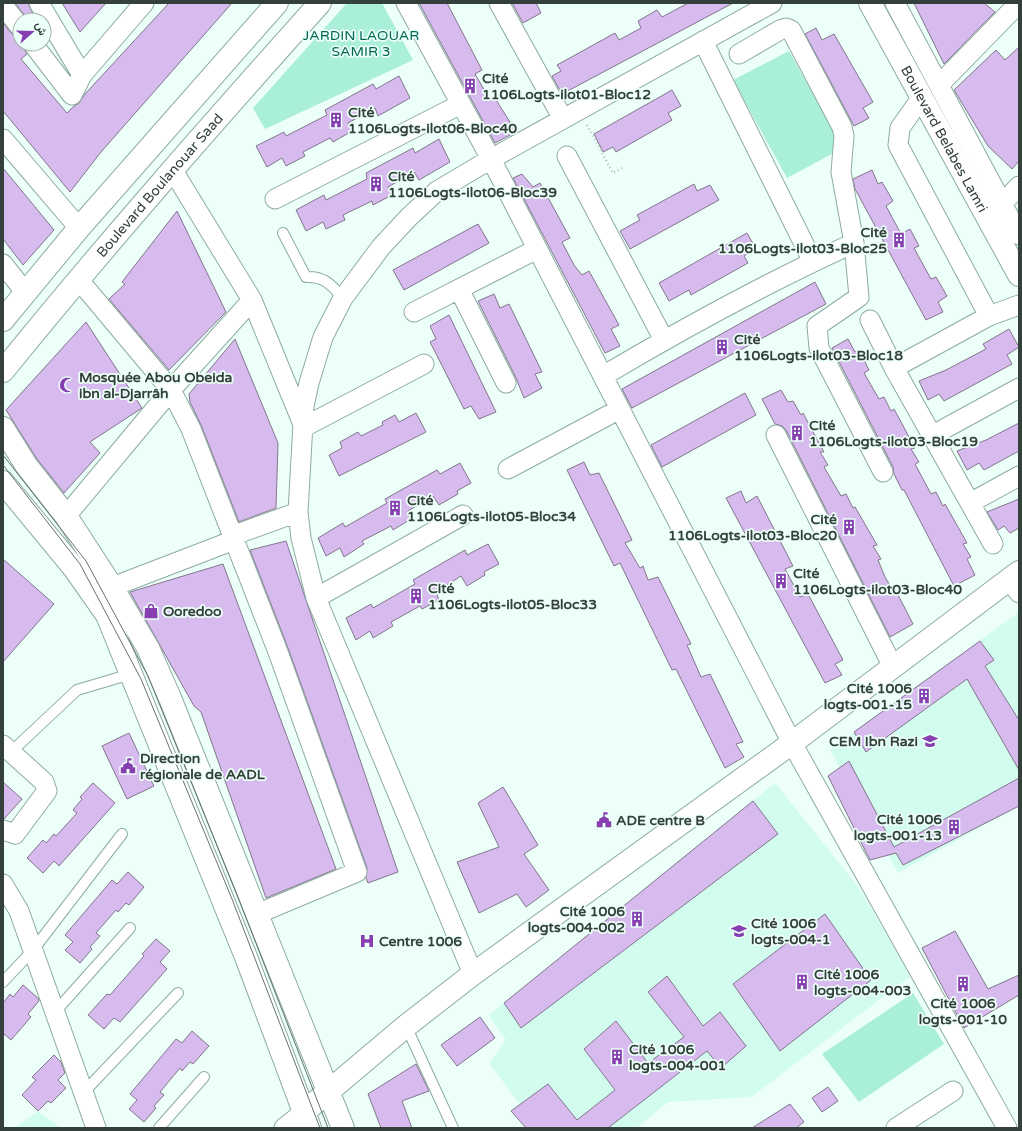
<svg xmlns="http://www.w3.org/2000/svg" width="1022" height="1131" viewBox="0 0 1022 1131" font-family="'Varela Round',Vazirmatn,sans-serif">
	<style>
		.built { fill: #d2fcee }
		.green { fill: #aaefd9 }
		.building { fill: #d7baee; stroke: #82768c }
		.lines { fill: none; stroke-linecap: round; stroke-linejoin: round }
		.lane-casing { stroke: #8daba1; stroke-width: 12 }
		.street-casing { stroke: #8daba1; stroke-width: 21 }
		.secondary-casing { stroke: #8daba1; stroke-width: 24 }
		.path { stroke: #b1c2bc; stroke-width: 2.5; stroke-dasharray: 1 3; stroke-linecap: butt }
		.lane { stroke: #fff; stroke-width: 10 }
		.street { stroke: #fff; stroke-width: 19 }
		.secondary { stroke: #fff; stroke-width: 22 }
		.tram { stroke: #64726d; stroke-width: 1 }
		.labels { text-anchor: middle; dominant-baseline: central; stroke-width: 3.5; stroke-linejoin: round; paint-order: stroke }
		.park-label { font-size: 14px; fill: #006551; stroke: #ecfff8 }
		.poi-label { font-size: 14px; font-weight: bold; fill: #33403b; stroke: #ecfff8; text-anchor: start }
		.street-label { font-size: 14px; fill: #33403b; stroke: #ecfff8 }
	</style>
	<rect width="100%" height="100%" fill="#ecfff8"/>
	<path class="built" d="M 1019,612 L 1019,806 L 898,873 L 830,750 Z
		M 775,783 L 857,885 L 911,976 L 751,1097 L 668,1102 L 636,1128 L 538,1128 L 489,1063 L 506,1040 L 489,1015 Z
		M 38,1111 L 61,1128 L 15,1128 Z"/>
	<path class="green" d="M 347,3 L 382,3 L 413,60 L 265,129 L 253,108 Z
		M 789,51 L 843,148 L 787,178 L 733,80 Z
		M 913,993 L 944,1044 L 859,1102 L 822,1054 Z"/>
	<path class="building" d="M 15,3 L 28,3 L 36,20 L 28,20 Z
		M 62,3 L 106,3 L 80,32 Z
		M 169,3 L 232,3 L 101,152 L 70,192 L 3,111 L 3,23 L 12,34 L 20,38 L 20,44 L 22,44 L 27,54 L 21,59 L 67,113 L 74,106 L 78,104 L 85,94 Z
		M 419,3 L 447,3 L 482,70 L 475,74 L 490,100 L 495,98 L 516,132 L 495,143 Z
		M 512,3 L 536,3 L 541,13 L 523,23 Z
		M 688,3 L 733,3 L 562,94 L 552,76 L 561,71 L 557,65 L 615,33 L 619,40 L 641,28 L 638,21 L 657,10 L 662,17 Z
		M 914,3 L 984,3 L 995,12 L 944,64 Z
		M 816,28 L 822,40 L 834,34 L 873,102 L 863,108 L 869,118 L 854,126 L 805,34 Z
		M 1019,47 L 1019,161 L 1012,169 L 988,146 L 954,90 L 996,50 L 1005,60 Z
		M 399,76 L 410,98 L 378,116 L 375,108 L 348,123 L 352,131 L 333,142 L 330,138 L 303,152 L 305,156 L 286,166 L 282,158 L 267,167 L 256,146 L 284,132 L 286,136 L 327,115 L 325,110 L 373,84 L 376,89 Z
		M 672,90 L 681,106 L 668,113 L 672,120 L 616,152 L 613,147 L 603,152 L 594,134 Z
		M 439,139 L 450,162 L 419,180 L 414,172 L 388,187 L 392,195 L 373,205 L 372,201 L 343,215 L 345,220 L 326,229 L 323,222 L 306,231 L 296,210 L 324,195 L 326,200 L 367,179 L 366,173 L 413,148 L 415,153 Z
		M 3,168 L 54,230 L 23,265 L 3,239 Z
		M 872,170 L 878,184 L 882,182 L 893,201 L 886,206 L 901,234 L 910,229 L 919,246 L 914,248 L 931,279 L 936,277 L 947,296 L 938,302 L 943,312 L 926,320 L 855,189 L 853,179 Z
		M 522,174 L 533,187 L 540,183 L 570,238 L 562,242 L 574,265 L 582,275 L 589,271 L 619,325 L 611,329 L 620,346 L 605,353 L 513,178 Z
		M 694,184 L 697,191 L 710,185 L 719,200 L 630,249 L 620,231 L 640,220 L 637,215 Z
		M 177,211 L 226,312 L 169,370 L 109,299 L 125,284 L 122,282 Z
		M 478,224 L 489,243 L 404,290 L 393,270 Z
		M 747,233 L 756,249 L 744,256 L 748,263 L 691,295 L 689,290 L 669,301 L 659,283 Z
		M 815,282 L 826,304 L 632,408 L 622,389 Z
		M 494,294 L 500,308 L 509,304 L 542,372 L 535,374 L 542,388 L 524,398 L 516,378 L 478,301 Z
		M 449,315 L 496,412 L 479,419 L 471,406 L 464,409 L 430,342 L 436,339 L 430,326 Z
		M 86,322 L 142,408 L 90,442 L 100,453 L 64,493 L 37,459 L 6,410 Z
		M 1009,329 L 1019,347 L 1007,355 L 1012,364 L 944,401 L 939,394 L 928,400 L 919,381 L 946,370 L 986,349 L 983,344 Z
		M 235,339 L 278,443 L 276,508 L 239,522 L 201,425 L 190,402 L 189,394 Z
		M 848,339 L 855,352 L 859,350 L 869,370 L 864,373 L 879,399 L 884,397 L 891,411 L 894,409 L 915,448 L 911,449 L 919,462 L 915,464 L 931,494 L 936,492 L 943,506 L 945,504 L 967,543 L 963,544 L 971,557 L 967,559 L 975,575 L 954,586 L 904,490 L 902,490 L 894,474 L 893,467 L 832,348 Z
		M 781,390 L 788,402 L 793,401 L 801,415 L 803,413 L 824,452 L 820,452 L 828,465 L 824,467 L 841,496 L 846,494 L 853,508 L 855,507 L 877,545 L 873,546 L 881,559 L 878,560 L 885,577 L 894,592 L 896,591 L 913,624 L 890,637 L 786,430 L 782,426 L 775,424 L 762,399 Z
		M 745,393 L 756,415 L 662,467 L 651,445 Z
		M 416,413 L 426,432 L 339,476 L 329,455 L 342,448 L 340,442 L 358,432 L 361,436 L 383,425 L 382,422 L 395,415 L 399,422 Z
		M 1019,423 L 1019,451 L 984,470 L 979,463 L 967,470 L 957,451 L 986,440 Z
		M 584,462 L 590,475 L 599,473 L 632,540 L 625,543 L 640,568 L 643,566 L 648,580 L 658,577 L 691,644 L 687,645 L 701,677 L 710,674 L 743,742 L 736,744 L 744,757 L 725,768 L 676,669 L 672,670 L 620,563 L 614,566 L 567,470 Z
		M 460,463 L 471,483 L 457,491 L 458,494 L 439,505 L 433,496 L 408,511 L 411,519 L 393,530 L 391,526 L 362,541 L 364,544 L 344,557 L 340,548 L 326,556 L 318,538 L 343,523 L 345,527 L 387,503 L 385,499 L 437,470 L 440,474 Z
		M 741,491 L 746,503 L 757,496 L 793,566 L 785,569 L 800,597 L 808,594 L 843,660 L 835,664 L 842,675 L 825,683 L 726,498 Z
		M 1019,499 L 1019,528 L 1010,533 L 1004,526 L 998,530 L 987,512 Z
		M 286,541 L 398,872 L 368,883 L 366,878 L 367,868 L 288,648 L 250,550 Z
		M 488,544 L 499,564 L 484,572 L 485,575 L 467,586 L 461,576 L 436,592 L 439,600 L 422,609 L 420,606 L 391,622 L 393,626 L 373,638 L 370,631 L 356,640 L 346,618 L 371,604 L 373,608 L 415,584 L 413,580 L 465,550 L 467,555 Z
		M 3,559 L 54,604 L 3,662 Z
		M 223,564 L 336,869 L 266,898 L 201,712 L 194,706 L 130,592 Z
		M 980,641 L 994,660 L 985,666 L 1019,720 L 1019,770 L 967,679 L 866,752 L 854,732 Z
		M 129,733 L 154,786 L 127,799 L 102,746 Z
		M 849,761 L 894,847 L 1019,778 L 1019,806 L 903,865 L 896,853 L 870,860 L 828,776 Z
		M 3,782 L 22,799 L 4,819 L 3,819 Z
		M 93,783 L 115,803 L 59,866 L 54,861 L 43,873 L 27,858 L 43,840 L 46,843 L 54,834 L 56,836 L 77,813 L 73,810 L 82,799 L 80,797 Z
		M 503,787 L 538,845 L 524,854 L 549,890 L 526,907 L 517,894 L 479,913 L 457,862 L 499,847 L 478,803 Z
		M 753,801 L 778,834 L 521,1028 L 504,1003 Z
		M 128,872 L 144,887 L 129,905 L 126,903 L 118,912 L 116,910 L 96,933 L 100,936 L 90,947 L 92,949 L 80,963 L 65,950 L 73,942 L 65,935 L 112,880 L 117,884 Z
		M 825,914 L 871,980 L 780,1051 L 733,984 Z
		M 955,931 L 988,989 L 1019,975 L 1019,995 L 964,1028 L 922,948 Z
		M 156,939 L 170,951 L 160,962 L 167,969 L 120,1022 L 114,1018 L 104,1029 L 88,1015 L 107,994 L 110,995 L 144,956 L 142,954 Z
		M 667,976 L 703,1026 L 720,1012 L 746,1046 L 721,1068 L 707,1051 L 608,1128 L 526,1128 L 511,1111 L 548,1084 L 577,1120 L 615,1090 L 584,1049 L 616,1021 L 648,1063 L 684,1037 L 648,992 Z
		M 23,985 L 38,998 L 39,1001 L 28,1014 L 31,1017 L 11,1040 L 3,1033 L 3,1003 L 10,994 L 13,997 Z
		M 480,1017 L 495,1038 L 457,1066 L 441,1045 Z
		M 192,1031 L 209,1046 L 193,1064 L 190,1062 L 182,1071 L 180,1068 L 160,1092 L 164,1095 L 154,1106 L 156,1108 L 144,1122 L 129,1109 L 137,1100 L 130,1094 L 176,1039 L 182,1043 Z
		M 54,1055 L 61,1062 L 65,1073 L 58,1080 L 66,1088 L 51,1103 L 48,1101 L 38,1111 L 22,1095 L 36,1080 L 32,1077 Z
		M 416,1064 L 429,1091 L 402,1101 L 412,1128 L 381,1128 L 368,1094 Z
		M 828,1087 L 838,1101 L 822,1112 L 812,1098 Z
		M 790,1104 L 804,1122 L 796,1128 L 752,1128 Z"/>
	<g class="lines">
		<g class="lane-casing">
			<path id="lane" d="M 283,233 L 306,277 C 325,276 331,285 343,298
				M 11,752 L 77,690 L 131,674
				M 3,982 L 33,950 L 122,834
				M 55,1012 L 130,928
				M 406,1026 L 453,1128
				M 83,1093 L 178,993
				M 159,1128 L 204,1077"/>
		</g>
		<g class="street-casing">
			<path id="street" d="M 39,3 L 82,75
				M 406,3 L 491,159 L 792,743 L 1007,1128
				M 499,3 L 563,119
				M 895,3 L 1019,235
				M 3,5 L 20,27
				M 703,41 L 813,262
				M 33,44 L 72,95 L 82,75 L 144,3
				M 739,54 L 780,30 L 786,28 L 791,30 L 842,127 L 844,136 L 841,172 L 854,243 L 859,297 L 817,326 L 819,348 L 883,472
				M 939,85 L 1019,3
				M 922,97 L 900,128 L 898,145 L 989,316
				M 3,139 L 79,228
				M 567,156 L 664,340
				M 172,169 L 252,300 L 304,427 L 424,364
				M 275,199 L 461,104
				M 1002,204 L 1019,186
				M 3,264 L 25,292
				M 78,279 L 171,390 L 191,429 L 278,652 L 357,872 L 257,914
				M 459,289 L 506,383
				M 414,312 L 537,249
				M 870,320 L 894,368 L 993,544
				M 894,368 L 989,316 L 1019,305
				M 603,376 C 684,328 768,282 854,243
				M 776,435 L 893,667
				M 933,435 L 1019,388
				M 508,469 L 620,409
				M 970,503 L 1019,476
				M 66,516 L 171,390 L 252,300
				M 1009,579 L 1019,593
				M 112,587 L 224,544 L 240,533 L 298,512
				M 316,598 L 463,515
				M 3,745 L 44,782 L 47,791 L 15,834 L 3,830
				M 3,884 L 19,911 L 96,1128
				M 473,974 L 316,598 L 301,538 L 298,512 L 304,406 L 309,383 L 323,337 L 343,298 L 381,247 L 409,217 L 437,191 L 491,159 L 772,3
				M 284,1128 L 304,1112
				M 896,1128 L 953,1091"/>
		</g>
		<g class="secondary-casing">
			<g id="secondary">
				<path id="s1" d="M 870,3 L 1019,275"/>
				<path d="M 3,320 L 79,228 L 277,3"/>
				<path id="s2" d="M 3,371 C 105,245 212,124 320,3"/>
				<path d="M 3,428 L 26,465 L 66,516 L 112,587 L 148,648 L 170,698 L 343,1128"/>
				<path d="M 3,482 L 74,568 L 107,615 L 246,957 L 310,1128"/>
				<path d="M 304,1112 L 406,1026 L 473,974 L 792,743 L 1019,572"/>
			</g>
		</g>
		<path class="path" d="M 587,125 L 613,173 L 622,168"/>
		<use href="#lane" class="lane"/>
		<use href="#street" class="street"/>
		<use href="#secondary" class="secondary"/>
		<path class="tram" d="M 3,455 L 86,561 L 148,676 L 238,897 L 328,1128
			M 3,465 L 80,564 L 141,679 L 232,899 L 320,1128"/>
	</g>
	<defs>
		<g id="building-bare" transform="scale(1.2)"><path d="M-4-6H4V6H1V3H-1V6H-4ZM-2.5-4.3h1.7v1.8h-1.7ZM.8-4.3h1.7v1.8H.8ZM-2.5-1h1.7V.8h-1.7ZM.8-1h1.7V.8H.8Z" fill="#863eb1" stroke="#ecfff8" stroke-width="2.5" paint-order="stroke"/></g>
		<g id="mosque-bare" transform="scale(1.2)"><path d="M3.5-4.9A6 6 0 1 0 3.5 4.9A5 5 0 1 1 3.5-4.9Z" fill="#863eb1" stroke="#ecfff8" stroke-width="2.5" paint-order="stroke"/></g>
		<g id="shop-bare" transform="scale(1.2)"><path d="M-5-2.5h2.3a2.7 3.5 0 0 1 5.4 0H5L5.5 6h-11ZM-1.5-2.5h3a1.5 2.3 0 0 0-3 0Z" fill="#863eb1" stroke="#ecfff8" stroke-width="2.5" paint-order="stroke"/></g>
		<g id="school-bare" transform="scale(1.2)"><path d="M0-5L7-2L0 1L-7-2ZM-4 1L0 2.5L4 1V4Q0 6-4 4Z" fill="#863eb1" stroke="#ecfff8" stroke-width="2.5" paint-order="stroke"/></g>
		<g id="civic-bare" transform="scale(1.2)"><path d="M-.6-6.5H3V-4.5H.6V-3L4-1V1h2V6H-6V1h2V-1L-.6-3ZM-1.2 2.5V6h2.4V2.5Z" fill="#863eb1" stroke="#ecfff8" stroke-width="2.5" paint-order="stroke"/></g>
		<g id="university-bare" transform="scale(1.2)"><path d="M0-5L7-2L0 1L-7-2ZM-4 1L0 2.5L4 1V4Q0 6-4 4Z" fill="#863eb1" stroke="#ecfff8" stroke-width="2.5" paint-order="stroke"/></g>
		<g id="hospital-bare" transform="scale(1.2)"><path d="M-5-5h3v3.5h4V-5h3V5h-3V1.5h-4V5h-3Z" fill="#863eb1" stroke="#ecfff8" stroke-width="2.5" paint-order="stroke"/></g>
	</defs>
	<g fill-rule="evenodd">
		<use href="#building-bare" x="470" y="86"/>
		<use href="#building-bare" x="336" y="120"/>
		<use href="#building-bare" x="376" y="184"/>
		<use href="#building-bare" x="899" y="240"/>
		<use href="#building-bare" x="722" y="347"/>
		<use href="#mosque-bare" x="67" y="385"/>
		<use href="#building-bare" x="797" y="433"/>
		<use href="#building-bare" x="395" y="508"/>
		<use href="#building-bare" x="849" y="527"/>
		<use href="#building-bare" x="781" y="581"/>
		<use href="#building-bare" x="416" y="596"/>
		<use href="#shop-bare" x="151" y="611"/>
		<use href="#building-bare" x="924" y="696"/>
		<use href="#school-bare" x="930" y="741"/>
		<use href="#civic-bare" x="128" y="766"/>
		<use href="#civic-bare" x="604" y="820"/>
		<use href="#building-bare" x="954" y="827"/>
		<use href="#building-bare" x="637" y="919"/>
		<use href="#university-bare" x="739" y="931"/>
		<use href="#hospital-bare" x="367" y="941"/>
		<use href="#building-bare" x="802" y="982"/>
		<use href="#building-bare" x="963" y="984"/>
		<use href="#building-bare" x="617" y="1057"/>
	</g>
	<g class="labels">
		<g class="park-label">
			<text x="361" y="35">JARDIN LAOUAR<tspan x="361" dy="16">SAMIR 3</tspan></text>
		</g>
		<g class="poi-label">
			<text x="482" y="78">Cité<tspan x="482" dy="16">1106Logts-ilot01-Bloc12</tspan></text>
			<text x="348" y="112">Cité<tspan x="348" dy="16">1106Logts-ilot06-Bloc40</tspan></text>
			<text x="388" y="176">Cité<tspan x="388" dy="16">1106Logts-ilot06-Bloc39</tspan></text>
			<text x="887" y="232" text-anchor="end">Cité<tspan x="887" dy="16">1106Logts-ilot03-Bloc25</tspan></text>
			<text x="734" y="339">Cité<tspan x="734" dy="16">1106Logts-ilot03-Bloc18</tspan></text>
			<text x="79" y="377">Mosquée Abou Obeida<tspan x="79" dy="16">ibn al-Djarrâh</tspan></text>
			<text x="809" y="425">Cité<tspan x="809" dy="16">1106Logts-ilot03-Bloc19</tspan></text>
			<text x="407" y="500">Cité<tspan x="407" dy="16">1106Logts-ilot05-Bloc34</tspan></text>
			<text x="837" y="519" text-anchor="end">Cité<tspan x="837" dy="16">1106Logts-ilot03-Bloc20</tspan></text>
			<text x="793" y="573">Cité<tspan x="793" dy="16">1106Logts-ilot03-Bloc40</tspan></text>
			<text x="428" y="588">Cité<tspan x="428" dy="16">1106Logts-ilot05-Bloc33</tspan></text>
			<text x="163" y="611">Ooredoo</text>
			<text x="912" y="688" text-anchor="end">Cité 1006<tspan x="912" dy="16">logts-001-15</tspan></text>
			<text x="918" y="741" text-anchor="end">CEM Ibn Razi</text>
			<text x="140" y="758">Direction<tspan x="140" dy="16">régionale de AADL</tspan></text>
			<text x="942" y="819" text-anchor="end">Cité 1006<tspan x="942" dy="16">logts-001-13</tspan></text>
			<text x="616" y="820">ADE centre B</text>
			<text x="625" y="911" text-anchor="end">Cité 1006<tspan x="625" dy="16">logts-004-002</tspan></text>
			<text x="751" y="923">Cité 1006<tspan x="751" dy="16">logts-004-1</tspan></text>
			<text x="379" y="941">Centre 1006</text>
			<text x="814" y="974">Cité 1006<tspan x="814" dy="16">logts-004-003</tspan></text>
			<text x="963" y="1003" text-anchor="middle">Cité 1006<tspan x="963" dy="16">logts-001-10</tspan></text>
			<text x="629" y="1049">Cité 1006<tspan x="629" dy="16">logts-004-001</tspan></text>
		</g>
		<g class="street-label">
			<text stroke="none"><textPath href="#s1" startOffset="155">Boulevard Belabes Lamri</textPath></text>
			<text stroke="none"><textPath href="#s2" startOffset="243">Boulevard Boulanouar Saad</textPath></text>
		</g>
	</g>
	<rect width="1022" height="1131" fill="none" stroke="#33403b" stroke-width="8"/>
	<g transform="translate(32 32) rotate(70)"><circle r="19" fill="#ecfff8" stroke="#a2b3ac"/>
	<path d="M0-3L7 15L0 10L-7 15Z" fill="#863eb1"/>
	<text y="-6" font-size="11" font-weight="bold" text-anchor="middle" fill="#33403b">ش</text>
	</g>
</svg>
